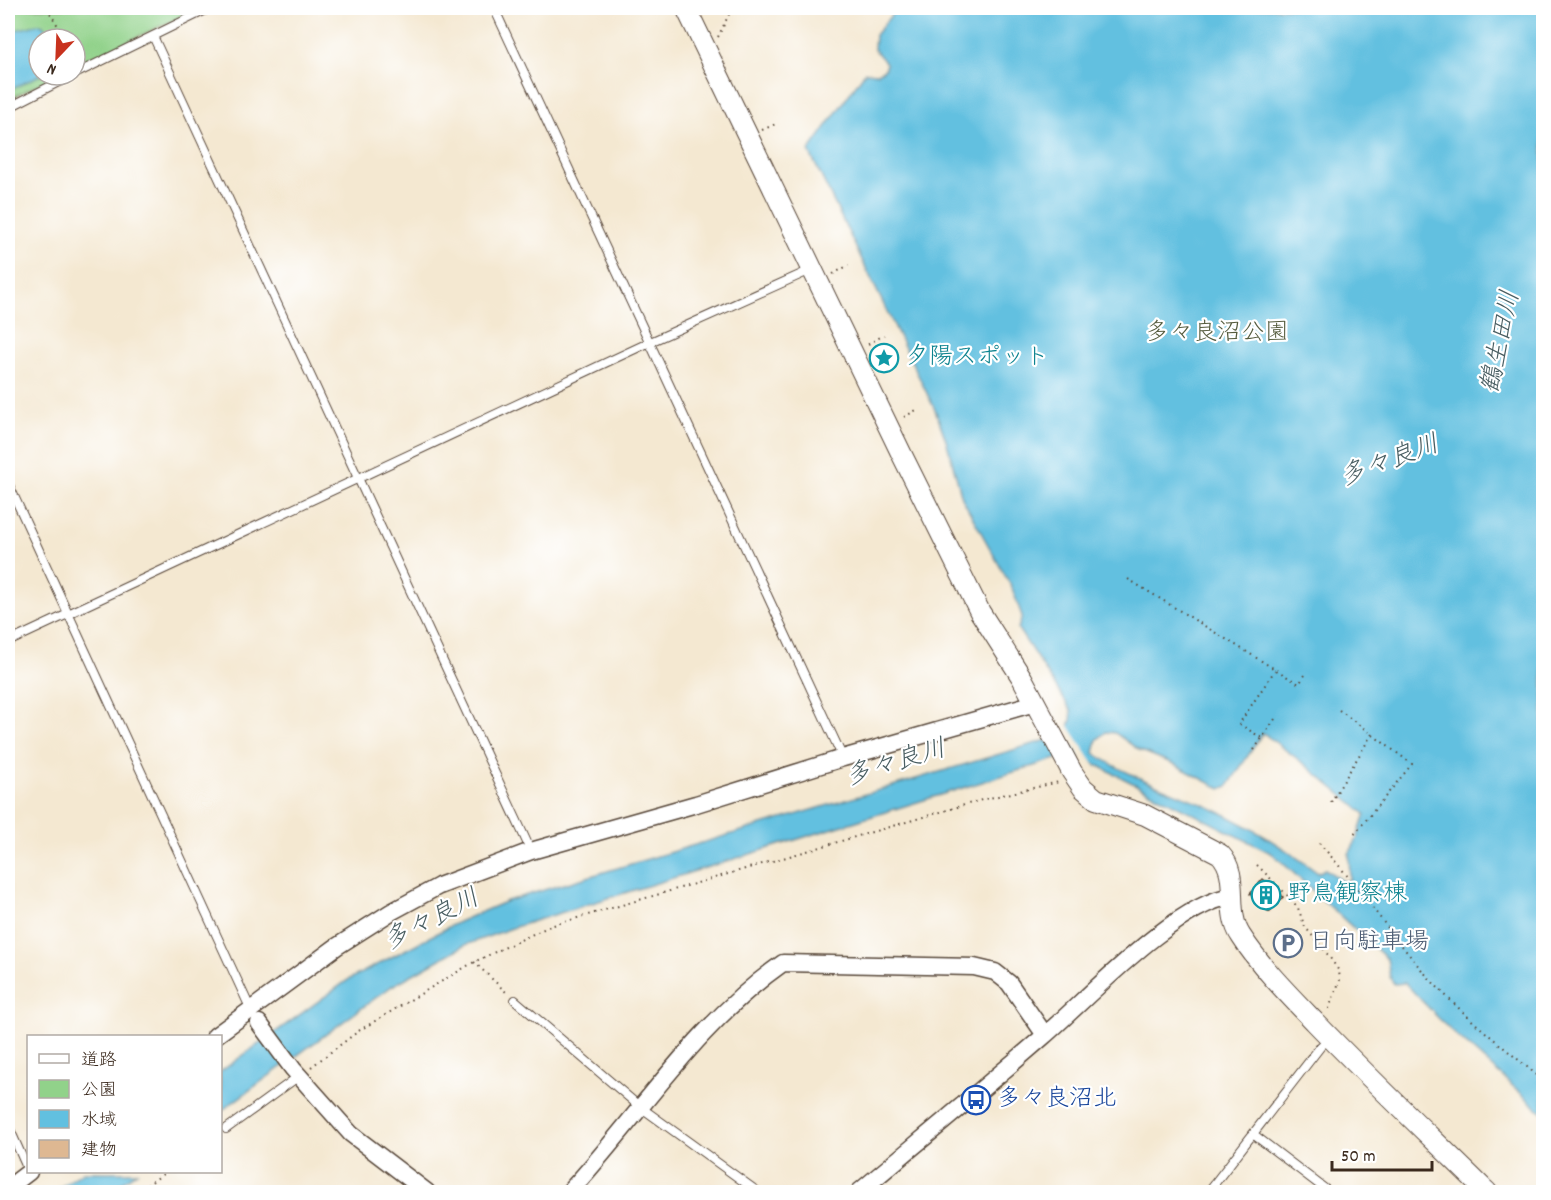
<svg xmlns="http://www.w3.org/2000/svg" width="1551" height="1200" viewBox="0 0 1551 1200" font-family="Dekko,'Klee One',sans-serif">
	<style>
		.green { fill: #91d28a; stroke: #667e54; stroke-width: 1.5 }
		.water { fill: #62c0e0; stroke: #4e757f; stroke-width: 1.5; fill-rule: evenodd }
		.pier { fill: #f4e8d1 }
		.building { fill: #deb892 }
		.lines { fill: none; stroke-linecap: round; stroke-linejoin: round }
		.service-casing { stroke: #574639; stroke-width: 10 }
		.minor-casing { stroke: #574639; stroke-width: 19 }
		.tertiary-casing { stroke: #574639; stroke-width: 22 }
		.path { stroke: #574639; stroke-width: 2; stroke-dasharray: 1.5 4.5; stroke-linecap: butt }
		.service { stroke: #fff; stroke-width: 8 }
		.minor { stroke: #fff; stroke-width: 16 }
		.tertiary { stroke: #fff; stroke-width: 20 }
		.labels { text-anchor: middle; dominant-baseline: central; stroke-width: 4.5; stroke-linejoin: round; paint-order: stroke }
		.park-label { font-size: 24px; fill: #555c3e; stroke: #fff }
		.culture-label { font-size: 24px; fill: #0d838f; stroke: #fff; text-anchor: start }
		.service-label { font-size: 24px; fill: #4e5e75; stroke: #fff; text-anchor: start }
		.transit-label { font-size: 24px; fill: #164399; stroke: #fff; text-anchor: start }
		.water-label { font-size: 26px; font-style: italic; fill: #495e62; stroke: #fff }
	</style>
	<rect width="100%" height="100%" fill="#fff"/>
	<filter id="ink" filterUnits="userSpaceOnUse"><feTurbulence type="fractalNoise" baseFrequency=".0167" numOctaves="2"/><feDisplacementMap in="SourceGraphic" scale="12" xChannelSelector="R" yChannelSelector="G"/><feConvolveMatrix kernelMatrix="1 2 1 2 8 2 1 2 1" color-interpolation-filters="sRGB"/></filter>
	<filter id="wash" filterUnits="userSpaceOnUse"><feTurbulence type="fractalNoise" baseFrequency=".008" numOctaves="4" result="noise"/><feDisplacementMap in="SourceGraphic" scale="24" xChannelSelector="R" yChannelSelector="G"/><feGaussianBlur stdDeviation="1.35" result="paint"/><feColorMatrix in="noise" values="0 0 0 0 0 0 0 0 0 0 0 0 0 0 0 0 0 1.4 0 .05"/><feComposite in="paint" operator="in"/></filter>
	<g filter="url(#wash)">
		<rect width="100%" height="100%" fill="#f4e8d1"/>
		<path class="green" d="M 8,8 L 200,8 L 75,66 L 75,39 L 39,39 L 39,75 L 56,75 L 8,100 Z"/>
		<path class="water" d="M 897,8 L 1543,8 L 1543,1113 L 1447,1027 L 1405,983 L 1394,984 L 1390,977 L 1387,959 L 1273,854 L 1087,760 L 1069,755 L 515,927 L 465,945 L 392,986 L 221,1111 L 220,1072 L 348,980 L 458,922 L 507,901 L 1060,736 C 1069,728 1073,722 1071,710 L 1018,629 L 1022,616 L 1012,588 L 962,498 L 947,443 L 936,412 L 809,151 L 865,72 L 878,73 L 886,68 L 886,63 L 874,49 L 875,35 ZM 1106,732 L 1115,733 L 1139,750 L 1174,764 L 1221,789 L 1228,786 L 1263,733 L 1303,763 L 1365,814 L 1357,839 L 1349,854 L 1350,880 L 1343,881 L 1325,869 L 1318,873 C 1284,847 1247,824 1207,806 C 1171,790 1126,776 1094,753 L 1097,740 Z
			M 40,24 L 43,25 L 53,39 L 39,39 L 40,75 L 8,91 L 8,32 Z
			M 83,1172 L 137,1172 L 108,1192 L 53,1192 Z"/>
		<path class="pier" d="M 1067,723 L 1097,769 L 1084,763 L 1062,730 Z"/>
		<g id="blocks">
			<path class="building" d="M 1263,879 L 1283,897 L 1269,912 L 1250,894 Z"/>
		</g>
	</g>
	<g filter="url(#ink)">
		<use href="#blocks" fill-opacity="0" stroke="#574639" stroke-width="1.5"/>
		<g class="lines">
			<g class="service-casing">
				<path id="service" d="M 494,8 L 843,758
					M 153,36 L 531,851
					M 75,74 L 210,8
					M 8,108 L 72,75
					M 8,483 L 251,1010
					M 8,642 L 648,343 L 813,269
					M 515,1000 L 639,1106 L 758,1192
					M 8,1125 L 28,1170
					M 226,1129 L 299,1076
					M 1253,1134 L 1329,1192
					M 1208,1192 L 1321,1046 L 1330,1038"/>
			</g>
			<g class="minor-casing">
				<path id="minor" d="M 259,1023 L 293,1069 L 351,1134 L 427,1192
					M 215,1036 L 336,947 L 391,912 L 439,886 L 531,851 L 696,804 L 843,758 L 1035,703
					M 8,1188 L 29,1172
					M 569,1192 C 640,1115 696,1024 783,963 L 974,967 L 995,972 L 1009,983 L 1045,1035
					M 859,1192 C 921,1140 983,1089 1044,1036 C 1089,997 1175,904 1232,896"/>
			</g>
			<g class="tertiary-casing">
				<path id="tertiary" d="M 686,8 L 903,457 L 980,612 L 1022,678 L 1072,772 L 1083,788 L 1096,799 L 1145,815 L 1220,854 C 1241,876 1224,911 1241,936 C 1260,966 1290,996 1315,1022 C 1371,1080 1430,1136 1487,1192"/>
			</g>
			<path class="path" d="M 47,8 L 66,39
				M 718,37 L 732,8
				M 762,130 L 778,123
				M 833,274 L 849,265
				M 868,344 L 884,335
				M 904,417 L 918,409
				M 1128,579 L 1299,684 L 1305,675
				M 1339,710 L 1412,764 L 1353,836
				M 1275,719 L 1262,738 L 1239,724 L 1275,670
				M 1254,750 L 1262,738
				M 1331,802 L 1372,734
				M 1319,843 C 1356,883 1386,928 1421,969 C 1457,1011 1501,1045 1544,1081
				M 1257,865 L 1291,899 L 1298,908 L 1305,927 L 1326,952 L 1339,971 L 1340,980 L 1328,1011
				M 474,962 L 507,993
				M 311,1067 L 360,1030 L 474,962 L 550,926 L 985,799 L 1059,782
				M 137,1192 L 166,1172"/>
			<use href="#service" class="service"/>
			<use href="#minor" class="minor"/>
			<use href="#tertiary" class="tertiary"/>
		</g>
	</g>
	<defs>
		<g id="sight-ring" transform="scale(1.5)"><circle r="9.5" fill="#fff" stroke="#0f9aa8" stroke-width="1.5"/><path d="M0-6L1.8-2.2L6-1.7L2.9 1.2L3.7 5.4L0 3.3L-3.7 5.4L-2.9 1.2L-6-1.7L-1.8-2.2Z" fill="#0f9aa8"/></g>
		<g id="building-ring" transform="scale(1.5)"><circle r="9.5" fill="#fff" stroke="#0f9aa8" stroke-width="1.5"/><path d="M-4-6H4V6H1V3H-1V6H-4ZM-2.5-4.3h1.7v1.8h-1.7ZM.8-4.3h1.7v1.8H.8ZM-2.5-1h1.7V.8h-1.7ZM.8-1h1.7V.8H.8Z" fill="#0f9aa8"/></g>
		<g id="parking-ring" transform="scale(1.5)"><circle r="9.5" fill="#fff" stroke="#5c6f8a" stroke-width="1.5"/><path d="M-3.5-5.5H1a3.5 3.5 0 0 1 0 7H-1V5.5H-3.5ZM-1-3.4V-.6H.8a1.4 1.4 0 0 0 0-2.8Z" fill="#5c6f8a"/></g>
		<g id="bus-ring" transform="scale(1.5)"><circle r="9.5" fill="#fff" stroke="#1a4fb4" stroke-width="1.5"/><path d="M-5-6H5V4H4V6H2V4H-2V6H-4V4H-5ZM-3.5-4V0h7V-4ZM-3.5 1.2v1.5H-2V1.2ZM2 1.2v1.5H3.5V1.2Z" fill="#1a4fb4"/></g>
	</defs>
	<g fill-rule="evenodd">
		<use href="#sight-ring" x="884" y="358"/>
		<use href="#building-ring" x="1266" y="895"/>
		<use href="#parking-ring" x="1288" y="943"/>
		<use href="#bus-ring" x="976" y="1100"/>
	</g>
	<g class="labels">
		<g class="park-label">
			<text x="1217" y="334">多々良沼公園</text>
		</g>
		<g class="culture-label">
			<text x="905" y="358">夕陽スポット</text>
			<text x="1287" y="895">野鳥観察棟</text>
		</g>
		<g class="service-label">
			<text x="1309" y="943">日向駐車場</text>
		</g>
		<g class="transit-label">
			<text x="997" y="1100">多々良沼北</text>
		</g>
		<g class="water-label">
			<text transform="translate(1502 342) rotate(-78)">鶴生田川</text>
			<text transform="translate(1390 462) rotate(-20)">多々良川</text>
			<text transform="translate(896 764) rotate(-17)">多々良川</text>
			<text transform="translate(432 921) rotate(-27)">多々良川</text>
		</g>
	</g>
	<rect width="1551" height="1200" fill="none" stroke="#fff" stroke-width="30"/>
	<rect x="27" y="1035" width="195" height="138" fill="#ffffff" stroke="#b1aaa5" stroke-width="1.5"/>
	<rect x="39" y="1054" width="30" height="9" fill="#ffffff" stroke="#b1aaa5" stroke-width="1.5"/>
	<text x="81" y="1065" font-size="18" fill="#3b2a1e">道路</text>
	<rect x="39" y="1080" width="30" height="18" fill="#91d28a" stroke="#b1aaa5" stroke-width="1.5"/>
	<text x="81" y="1095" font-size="18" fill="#3b2a1e">公園</text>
	<rect x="39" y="1110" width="30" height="18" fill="#62c0e0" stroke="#b1aaa5" stroke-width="1.5"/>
	<text x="81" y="1125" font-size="18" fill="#3b2a1e">水域</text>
	<rect x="39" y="1140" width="30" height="18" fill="#deb892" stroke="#b1aaa5" stroke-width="1.5"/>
	<text x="81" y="1155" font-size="18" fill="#3b2a1e">建物</text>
	<g transform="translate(57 57) rotate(203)"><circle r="28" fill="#ffffff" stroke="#b1aaa5" stroke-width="1.5"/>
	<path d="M0-4.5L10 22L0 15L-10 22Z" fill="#c8321e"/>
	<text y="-9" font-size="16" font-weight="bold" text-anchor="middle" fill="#3b2a1e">N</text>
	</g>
	<path d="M1332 1161v9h100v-9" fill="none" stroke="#3b2a1e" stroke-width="3"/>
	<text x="1341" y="1161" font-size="18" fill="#3b2a1e" stroke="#ffffff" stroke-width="4.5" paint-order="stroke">50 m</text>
</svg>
